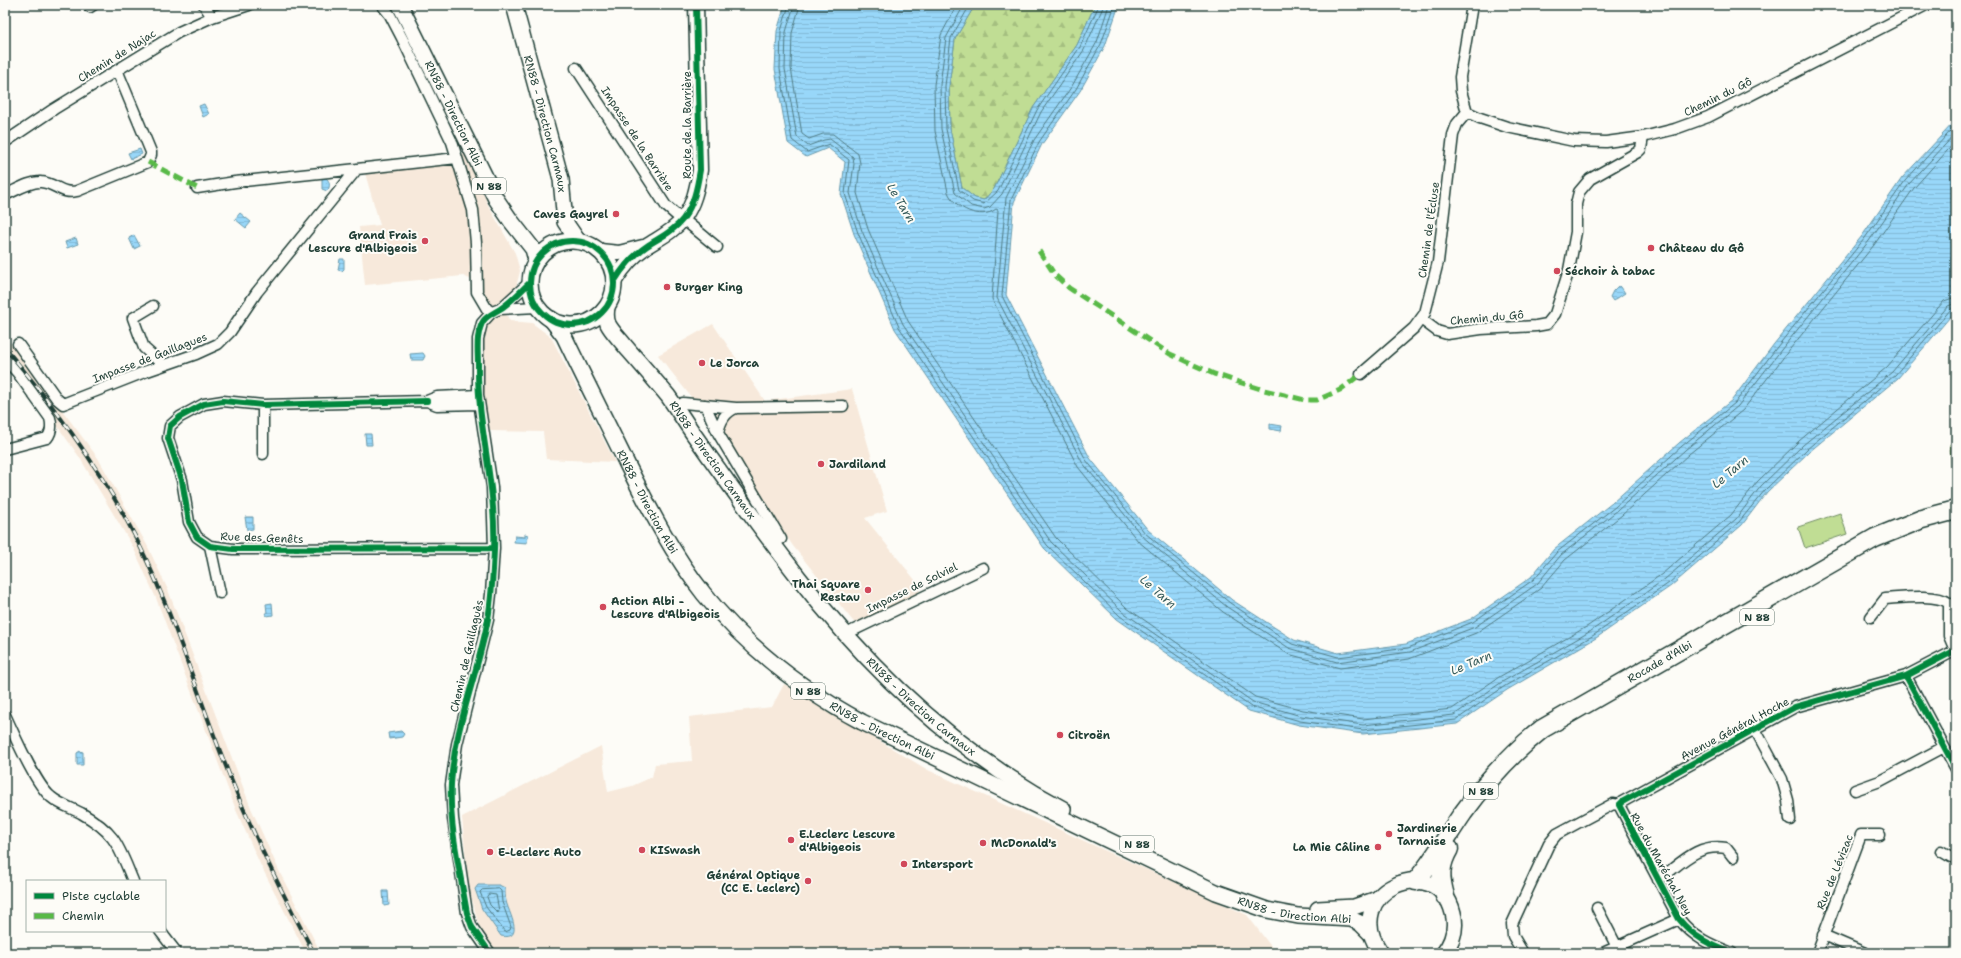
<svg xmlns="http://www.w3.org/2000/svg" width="1961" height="958" viewBox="0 0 1961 958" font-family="'Shantell Sans',sans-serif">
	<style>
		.built { fill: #f7e9db }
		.forest { fill: url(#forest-firs); stroke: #708d64 }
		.pitch { fill: #c0dd94; stroke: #708d64 }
		.water { fill: url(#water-rules); stroke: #6899aa }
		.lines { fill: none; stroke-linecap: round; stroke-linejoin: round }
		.shore { stroke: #4f7b83; stroke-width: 1 }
		.street-casing { stroke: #1f3d34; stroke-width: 13 }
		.secondary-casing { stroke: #1f3d34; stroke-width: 17 }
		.primary-casing { stroke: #1f3d34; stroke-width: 18 }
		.highway-casing { stroke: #1f3d34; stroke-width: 21 }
		.street { stroke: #fdfcf7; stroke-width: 10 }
		.secondary { stroke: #fdfcf7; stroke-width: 14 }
		.primary { stroke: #fdfcf7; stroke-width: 15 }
		.highway { stroke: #fdfcf7; stroke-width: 18 }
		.rail-casing { stroke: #1f3d34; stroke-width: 4 }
		.rail { stroke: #fdfcf7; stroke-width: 2.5; stroke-dasharray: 8; stroke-linecap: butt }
		.quiet { stroke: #58b947; stroke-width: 5; stroke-dasharray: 10 5; stroke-linecap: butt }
		.cycleway-casing { stroke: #fdfcf7; stroke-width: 8 }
		.cycleway { stroke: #00873e; stroke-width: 6 }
		.poi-dot { fill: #d1495b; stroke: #fdfcf7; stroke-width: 1.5 }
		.labels { text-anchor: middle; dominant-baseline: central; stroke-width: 4; stroke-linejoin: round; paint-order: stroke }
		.shield { fill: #fdfcf7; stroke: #62766e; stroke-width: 1 }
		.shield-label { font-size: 10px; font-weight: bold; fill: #1f3d34 }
		.street-label { font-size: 11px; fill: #1f3d34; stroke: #fdfcf7 }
		.poi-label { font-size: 11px; font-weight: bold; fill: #1f3d34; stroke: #fdfcf7; text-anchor: start }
		.water-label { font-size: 12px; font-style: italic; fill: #375c5b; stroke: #fdfcf7 }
	</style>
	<defs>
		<pattern id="forest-firs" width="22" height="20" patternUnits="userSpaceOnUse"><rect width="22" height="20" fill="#c0dd94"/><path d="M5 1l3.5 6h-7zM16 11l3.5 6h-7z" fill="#a5bf80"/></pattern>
		<pattern id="water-rules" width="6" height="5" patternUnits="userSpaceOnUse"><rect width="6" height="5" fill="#98d7f9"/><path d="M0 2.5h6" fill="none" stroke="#83b9d6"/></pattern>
	</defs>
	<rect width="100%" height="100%" fill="#fdfcf7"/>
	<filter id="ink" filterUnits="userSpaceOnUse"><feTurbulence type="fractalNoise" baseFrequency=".025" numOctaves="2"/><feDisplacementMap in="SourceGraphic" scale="8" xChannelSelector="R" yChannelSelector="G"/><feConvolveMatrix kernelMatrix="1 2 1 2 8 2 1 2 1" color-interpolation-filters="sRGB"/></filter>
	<g filter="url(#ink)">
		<path class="built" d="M 467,153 L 488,205 L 515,253 L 520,271 L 516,287 L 499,302 L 510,321 L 532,323 L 551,337 L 615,462 L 546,459 L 543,432 L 490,431 L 482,398 L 481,284 L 463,276 L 365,285 L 359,227 L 380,225 L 362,163 Z
			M 713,324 L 765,401 L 852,389 L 887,511 L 865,518 L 920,586 L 919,595 L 856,625 L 793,546 L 703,412 L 658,355 Z
			M 5,338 L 20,354 L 98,458 L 147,545 L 168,590 L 251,808 L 281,875 L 321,953 L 306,953 L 260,864 L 236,810 L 156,598 L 133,547 L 80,458 L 51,417 L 5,362 Z
			M 784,684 L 928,770 L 1247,915 L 1276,953 L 486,953 L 468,884 L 462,817 L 601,746 L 608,792 L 632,786 L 652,777 L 655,764 L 692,761 L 689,717 L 772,707 Z"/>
		<path class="forest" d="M 975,5 L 1095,5 L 1077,45 L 1033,108 L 994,189 L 984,200 L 975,198 L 962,188 L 950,129 L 949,86 L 955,39 Z"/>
		<path class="pitch" d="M 1950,444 L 1956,444 L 1956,488 L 1952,489 Z
			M 1840,513 L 1847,534 L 1805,548 L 1798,527 Z"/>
		<path class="water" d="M 785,5 L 975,5 L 955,39 L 949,86 L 950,129 L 962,188 L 975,198 L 984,200 L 994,189 L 1033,108 L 1077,45 L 1095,5 L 1119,5 L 1105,46 L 1080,91 L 1042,144 L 1014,202 L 1006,295 L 1090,458 L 1148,530 L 1232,600 L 1294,640 L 1338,653 L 1406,644 L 1471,619 L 1531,577 L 1554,549 L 1612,503 L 1679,443 L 1732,400 L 1774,344 L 1862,236 L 1902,178 L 1956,120 L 1956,310 L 1898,378 L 1809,452 L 1767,492 L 1742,525 L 1671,586 L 1596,638 L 1507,690 L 1457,724 L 1363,734 L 1299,725 L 1249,711 L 1117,619 L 1044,548 L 895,329 L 854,234 L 841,194 L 845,162 L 828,148 L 806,157 L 788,143 L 775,69 L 777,31 Z
			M 204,104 L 209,114 L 203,117 L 199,106 Z
			M 140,149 L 142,154 L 131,159 L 128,153 Z
			M 324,177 C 330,179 331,187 327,191 L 322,189 L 322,178 Z
			M 240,213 L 251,222 L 246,228 L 235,219 Z
			M 134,235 L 140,246 L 134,249 L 129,238 Z
			M 76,238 L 78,244 L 67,248 L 65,242 Z
			M 340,259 L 344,259 L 344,269 L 342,271 L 338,270 Z
			M 1618,286 L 1621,287 L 1625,293 L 1613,301 L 1610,297 L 1613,291 Z
			M 423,353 L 425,356 L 423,360 L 411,360 L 410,354 Z
			M 1270,424 L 1282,426 L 1281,431 L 1270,429 Z
			M 365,434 L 371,434 L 372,445 L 366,445 Z
			M 245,517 L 253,517 L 253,529 L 247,530 Z
			M 525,534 L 528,535 L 527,543 L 514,542 L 515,536 L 525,537 Z
			M 272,603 L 273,615 L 267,616 L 265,613 L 267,613 L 266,604 Z
			M 401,731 L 404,734 L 402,737 L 389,739 L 388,733 Z
			M 80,751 L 83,752 L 83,765 L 77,765 L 77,753 Z
			M 478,885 L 499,885 L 505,888 C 505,892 505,897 506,901 C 508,911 526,941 501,936 L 482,909 L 475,889 Z
			M 383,891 L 388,891 L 389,905 L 384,906 Z"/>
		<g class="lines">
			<path class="shore" d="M 789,5 L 781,31 L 780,69 L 792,140 L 807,152 L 829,144 L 849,160 L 845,194 L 858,233 L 899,327 L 1047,545 L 1120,616 L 1251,707 L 1300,721 L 1363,730 L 1456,720 L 1505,686 L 1594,635 L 1669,583 L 1739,522 L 1765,490 L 1807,449 L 1895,375 L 1951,309 L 1956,308
				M 794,5 L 786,32 L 785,69 L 797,137 L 808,146 L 824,140 L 830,139 L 853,157 L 854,164 L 850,193 L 862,231 L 903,324 L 1051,542 L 1123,612 L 1253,702 L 1301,716 L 1363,725 L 1454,715 L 1502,682 L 1591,631 L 1665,579 L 1736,519 L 1761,486 L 1803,445 L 1892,372 L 1948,306 L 1956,303
				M 800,5 L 792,33 L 791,68 L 802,134 L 809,139 L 823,134 L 833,134 L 858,154 L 860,163 L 857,193 L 868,229 L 908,321 L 1056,538 L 1127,608 L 1255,697 L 1303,710 L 1363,719 L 1452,709 L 1499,677 L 1588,626 L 1662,574 L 1731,515 L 1757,482 L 1799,441 L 1887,367 L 1944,301 L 1956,297
				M 957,5 L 941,35 L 934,85 L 935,131 L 948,192 C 954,208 981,221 996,209 L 998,210 L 992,299 L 1078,467 L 1138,541 L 1223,612 L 1288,654 L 1340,668 L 1409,659 L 1476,633 L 1541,588 L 1565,560 L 1622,515 L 1689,454 L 1743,410 L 1786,354 L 1874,245 L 1914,188 L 1956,141
				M 964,5 L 946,38 L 940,85 L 941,129 L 955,193 L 971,206 L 984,209 L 990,207 L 1002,194 L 1041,112 L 1084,50 L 1104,5
				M 970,5 L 951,38 L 945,86 L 946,129 L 959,190 L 973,201 L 984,204 L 998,191 L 1037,110 L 1080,47 L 1099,5
				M 1109,5 L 1097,42 L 1072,86 L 1034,140 L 1006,198 L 997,298 L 1082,462 L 1142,536 L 1227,607 L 1289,648 L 1337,662 L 1410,652 L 1475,627 L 1537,584 L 1561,555 L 1618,510 L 1685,450 L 1738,406 L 1781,350 L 1869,241 L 1909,184 L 1956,133
				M 1115,5 L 1101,44 L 1076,89 L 1039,142 L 1011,200 L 1002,296 L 1086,460 L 1145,533 L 1230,603 L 1292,644 L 1338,657 L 1408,648 L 1473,622 L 1533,580 L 1557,552 L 1615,507 L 1682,446 L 1735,403 L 1777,347 L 1865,238 L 1905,181 L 1956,125
				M 499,889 L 501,891 L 502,902 L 511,927 L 510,930 L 505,932 L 486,907 L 480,892 L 482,890 Z
				M 489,894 L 496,895 L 499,911 L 498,913 L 490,905 L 487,897 Z"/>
			<g class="street-casing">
				<path id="street" d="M 88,5 L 90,7 L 93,5
					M 204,5 L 212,17
					M 382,5 L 390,15 L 402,38 L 452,142 L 473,210 L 476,243 L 477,292 L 487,309 L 492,312
					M 1472,5 L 1460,77 L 1461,91 L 1467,112 L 1480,118 L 1507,127 L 1574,141 L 1606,142 L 1643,137
					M 576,68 L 666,206 L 682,220
					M 5,142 L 54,109 L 179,32 L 212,17 L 249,5
					M 197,188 L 235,182 L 357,169
					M 5,195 C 15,191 30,181 41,182 C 56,183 61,195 77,191 L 148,162 L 151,155 L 151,152 L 117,70
					M 683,219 L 717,247
					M 153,306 L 133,318 L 144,348 L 163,365
					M 500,309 L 530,282
					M 1421,319 L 1437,331 L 1447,334 L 1481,329 L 1536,326 L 1547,324 L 1555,314 L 1569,270 L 1576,232 L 1576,204 L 1579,192 L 1590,179 L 1638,152 L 1641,149 L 1643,137 L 1675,129 L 1708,117 L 1926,5
					M 18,344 L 57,399 L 63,404 L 147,371 L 196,354 L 218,344 L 230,332 L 257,292 L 357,169 L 457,158
					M 5,359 L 17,372 L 50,418 C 52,426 52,432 47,438 L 5,449
					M 1361,374 L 1414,328 L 1425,313 L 1438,262 L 1453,135 L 1457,124 L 1467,112
					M 478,395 L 437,397 L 427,401 L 437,405 L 479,404
					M 427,401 L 263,405 L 223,401 L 204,404 L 180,417 L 170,426 L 168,438 L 182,480 L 189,522 L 197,537 L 210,546 L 233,549 L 494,548
					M 683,403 L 736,408 L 843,406
					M 263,405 L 263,454
					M 705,405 L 718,433
					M 736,408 C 725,412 720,422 718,433 L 781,539
					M 210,546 L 220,593
					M 1871,617 L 1885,599 C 1901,598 1936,593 1949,603 L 1949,636 L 1955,650
					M 852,631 L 983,568
					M 1906,676 L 1956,769
					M 5,715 C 14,734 35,784 51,797 C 59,804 71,808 81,813 C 116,833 118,845 133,881
					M 1755,729 L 1782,779 L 1788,800 L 1790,820
					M 1855,790 L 1880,781 L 1944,747
					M 1619,805 L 1622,802 L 1795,707 L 1906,676 L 1956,650
					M 1619,805 L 1679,919 C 1694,938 1711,945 1732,953
					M 1941,851 L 1951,857 L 1956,857
					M 1658,880 C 1680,865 1696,843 1726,848 L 1733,857
					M 1597,908 L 1617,947
					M 160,931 L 177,953
					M 1823,935 L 1865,953
					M 490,953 L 472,927 L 467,913 L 453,819 L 451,785 L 457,744 L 488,620 L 491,594 L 494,548 L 492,487 L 478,395 L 478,339 L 482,323 L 492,312 L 500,309 L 537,307
					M 1523,953 L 1513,936 L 1512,924 L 1549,844 L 1557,834 L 1581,821 L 1613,804 L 1619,805
					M 1603,953 L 1679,919
					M 1817,953 L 1861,835 L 1880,835"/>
			</g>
			<g class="secondary-casing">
				<path id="secondary" d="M 600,251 L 619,253 L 643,247
					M 614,282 C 623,267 632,256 647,246 C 659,238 674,231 683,219 C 694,204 697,188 700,170 L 696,5"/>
			</g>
			<g class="primary-casing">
				<g id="primary">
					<path id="s1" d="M 400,5 L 496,199 L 511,221 L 533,249 L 536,260"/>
					<path id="s2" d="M 514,5 L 561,179 L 565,222 L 578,241"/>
					<circle cx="572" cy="283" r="42"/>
					<path id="s3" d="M 607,307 C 606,313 606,319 608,324 C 612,332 620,339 625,346 C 639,362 654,379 668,396 C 678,410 687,425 697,439 C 730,486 764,533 799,578 C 871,671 959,754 1063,809"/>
					<path id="s4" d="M 551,319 L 564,336 C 585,380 607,423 628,466 C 650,510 673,555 704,594 C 747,647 802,690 862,722 L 1216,892 L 1267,910 L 1298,916 L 1351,919 L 1360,923 L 1370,933"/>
					<path d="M 1318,909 L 1354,907 L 1377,899"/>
					<path d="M 1381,953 C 1337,891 1437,849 1453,913 C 1457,928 1453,941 1444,953"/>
				</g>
			</g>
			<g class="highway-casing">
				<g id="highway">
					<path id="s5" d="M 1416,881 C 1434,860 1447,836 1463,813 C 1485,783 1512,753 1542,729 L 1875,538 L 1922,519 L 1956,510"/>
					<path d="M 1445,896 C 1440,878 1439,866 1449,849"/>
				</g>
			</g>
			<use href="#street" class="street"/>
			<use href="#secondary" class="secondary"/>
			<use href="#primary" class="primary"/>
			<use href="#highway" class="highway"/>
			<g class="rail-casing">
				<path id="rail" d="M 5,348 C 51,402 92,457 126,519 C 166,592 190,673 220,751 C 246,820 279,888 314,953"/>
			</g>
			<use href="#rail" class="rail"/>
			<path class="quiet" d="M 88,5 L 90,7 L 93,5
				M 148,162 L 197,188
				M 1039,251 L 1055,275 L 1069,288 L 1170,354 L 1214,374 L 1264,390 L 1305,400 L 1317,400 L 1340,390 L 1361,374"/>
			<g class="cycleway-casing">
				<path id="cycleway" d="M530 283a42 42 0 1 1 84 0a42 42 0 1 1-84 0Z
					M 614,282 C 623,267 632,256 647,246 C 659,238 674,231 683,219 C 694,204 697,188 700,170 L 696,5
					M 427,401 L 263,405 L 223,401 L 204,404 L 180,417 L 170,426 L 168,438 L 182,480 L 189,522 L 197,537 L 210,546 L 233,549 L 494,548
					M 1906,676 L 1956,769
					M 490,953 L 472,927 L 467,913 C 460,871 449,827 451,784 C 454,728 478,674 488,619 C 492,596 493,573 494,550 C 497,487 477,427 478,365 C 478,356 477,347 478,338 C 481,318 485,318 500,309 C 511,302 521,291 530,282
					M 1732,953 C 1711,945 1694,938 1679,919 L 1619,805 L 1622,802 L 1795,707 L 1906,676 L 1956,650"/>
			</g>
			<use href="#cycleway" class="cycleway"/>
		</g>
	</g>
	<g class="poi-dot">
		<circle cx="616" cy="214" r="4"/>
		<circle cx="425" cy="241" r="4"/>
		<circle cx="1651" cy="248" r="4"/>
		<circle cx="1557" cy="271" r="4"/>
		<circle cx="667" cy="287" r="4"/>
		<circle cx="702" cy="363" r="4"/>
		<circle cx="821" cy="464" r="4"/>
		<circle cx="868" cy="590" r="4"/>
		<circle cx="603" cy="607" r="4"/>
		<circle cx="1060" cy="735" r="4"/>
		<circle cx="1389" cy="834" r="4"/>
		<circle cx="791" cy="840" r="4"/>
		<circle cx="983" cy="843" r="4"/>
		<circle cx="1378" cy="847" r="4"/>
		<circle cx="642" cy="850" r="4"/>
		<circle cx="490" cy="852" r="4"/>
		<circle cx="904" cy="864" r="4"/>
		<circle cx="808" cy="881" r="4"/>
	</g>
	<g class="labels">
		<g class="shield">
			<rect x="472" y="178" width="34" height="16" rx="3"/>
			<rect x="1740" y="609" width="34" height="16" rx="3"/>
			<rect x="791" y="683" width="34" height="16" rx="3"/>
			<rect x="1464" y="783" width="34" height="16" rx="3"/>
			<rect x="1120" y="836" width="34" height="16" rx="3"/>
		</g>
		<g class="shield-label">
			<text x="489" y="186">N 88</text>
			<text x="1757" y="617">N 88</text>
			<text x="808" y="691">N 88</text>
			<text x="1481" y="791">N 88</text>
			<text x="1137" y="844">N 88</text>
		</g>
		<g class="street-label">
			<text transform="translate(117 56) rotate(-32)">Chemin de Najac</text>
			<text transform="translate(1718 97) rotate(-26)">Chemin du Gô</text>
			<text stroke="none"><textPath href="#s1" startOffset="121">RN88 - Direction Albi</textPath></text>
			<text stroke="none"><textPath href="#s2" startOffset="123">RN88 - Direction Carmaux</textPath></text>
			<text transform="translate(687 125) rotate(-90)">Route de la Barrière</text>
			<text transform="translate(637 139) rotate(57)">Impasse de la Barrière</text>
			<text transform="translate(1429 230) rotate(-82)">Chemin de l'Écluse</text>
			<text transform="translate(1487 318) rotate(-5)">Chemin du Gô</text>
			<text transform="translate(150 358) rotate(-21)">Impasse de Gaillagues</text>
			<text stroke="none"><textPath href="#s3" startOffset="189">RN88 - Direction Carmaux</textPath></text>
			<text stroke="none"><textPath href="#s4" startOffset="207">RN88 - Direction Albi</textPath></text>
			<text transform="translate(262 538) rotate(2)">Rue des Genêts</text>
			<text transform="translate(912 588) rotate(-26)">Impasse de Solviel</text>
			<text transform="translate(467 656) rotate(-77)">Chemin de Gaillaguès</text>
			<text stroke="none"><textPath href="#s5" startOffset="334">Rocade d'Albi</textPath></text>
			<text stroke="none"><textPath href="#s3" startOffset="513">RN88 - Direction Carmaux</textPath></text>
			<text transform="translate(1735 729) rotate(-28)">Avenue Général Hoche</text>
			<text stroke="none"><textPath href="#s4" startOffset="542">RN88 - Direction Albi</textPath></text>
			<text transform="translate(1661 864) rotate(61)">Rue du Maréchal Ney</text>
			<text transform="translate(1835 872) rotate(-68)">Rue de Lévizac</text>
			<text stroke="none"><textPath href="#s4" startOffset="994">RN88 - Direction Albi</textPath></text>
		</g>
		<g class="poi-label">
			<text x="608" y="214" text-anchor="end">Caves Gayrel</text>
			<text x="417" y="235" text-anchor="end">Grand Frais<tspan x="417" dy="13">Lescure d'Albigeois</tspan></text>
			<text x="1659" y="248">Château du Gô</text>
			<text x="1565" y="271">Séchoir à tabac</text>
			<text x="675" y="287">Burger King</text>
			<text x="710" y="363">Le Jorca</text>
			<text x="829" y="464">Jardiland</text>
			<text x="860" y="584" text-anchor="end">Thai Square<tspan x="860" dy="13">Restau</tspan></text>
			<text x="611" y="601">Action Albi -<tspan x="611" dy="13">Lescure d'Albigeois</tspan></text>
			<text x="1068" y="735">Citroën</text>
			<text x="1397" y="828">Jardinerie<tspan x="1397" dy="13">Tarnaise</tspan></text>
			<text x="799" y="834">E.Leclerc Lescure<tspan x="799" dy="13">d'Albigeois</tspan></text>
			<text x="991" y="843">McDonald's</text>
			<text x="1370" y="847" text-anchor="end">La Mie Câline</text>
			<text x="650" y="850">KISwash</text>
			<text x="498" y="852">E-Leclerc Auto</text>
			<text x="912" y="864">Intersport</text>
			<text x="800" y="875" text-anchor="end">Général Optique<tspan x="800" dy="13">(CC E. Leclerc)</tspan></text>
		</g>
		<g class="water-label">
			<text transform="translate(901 203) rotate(59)">Le Tarn</text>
			<text transform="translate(1730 472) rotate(-40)">Le Tarn</text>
			<text transform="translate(1158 592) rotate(41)">Le Tarn</text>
			<text transform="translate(1471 663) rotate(-23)">Le Tarn</text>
		</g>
	</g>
	<rect width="1961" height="958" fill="none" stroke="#fdfcf7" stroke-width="20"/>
	<rect x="10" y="10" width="1941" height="938" fill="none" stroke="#1f3d34" stroke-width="1.5" filter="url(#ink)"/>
	<rect x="26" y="880" width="140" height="52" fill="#fdfcf7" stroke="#a4b0a9"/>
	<rect x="34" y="893" width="20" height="6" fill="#00873e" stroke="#a4b0a9"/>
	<text x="62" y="900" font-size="12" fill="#1f3d34">Piste cyclable</text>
	<rect x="34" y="913" width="20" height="6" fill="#58b947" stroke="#a4b0a9"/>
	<text x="62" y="920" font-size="12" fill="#1f3d34">Chemin</text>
</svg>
